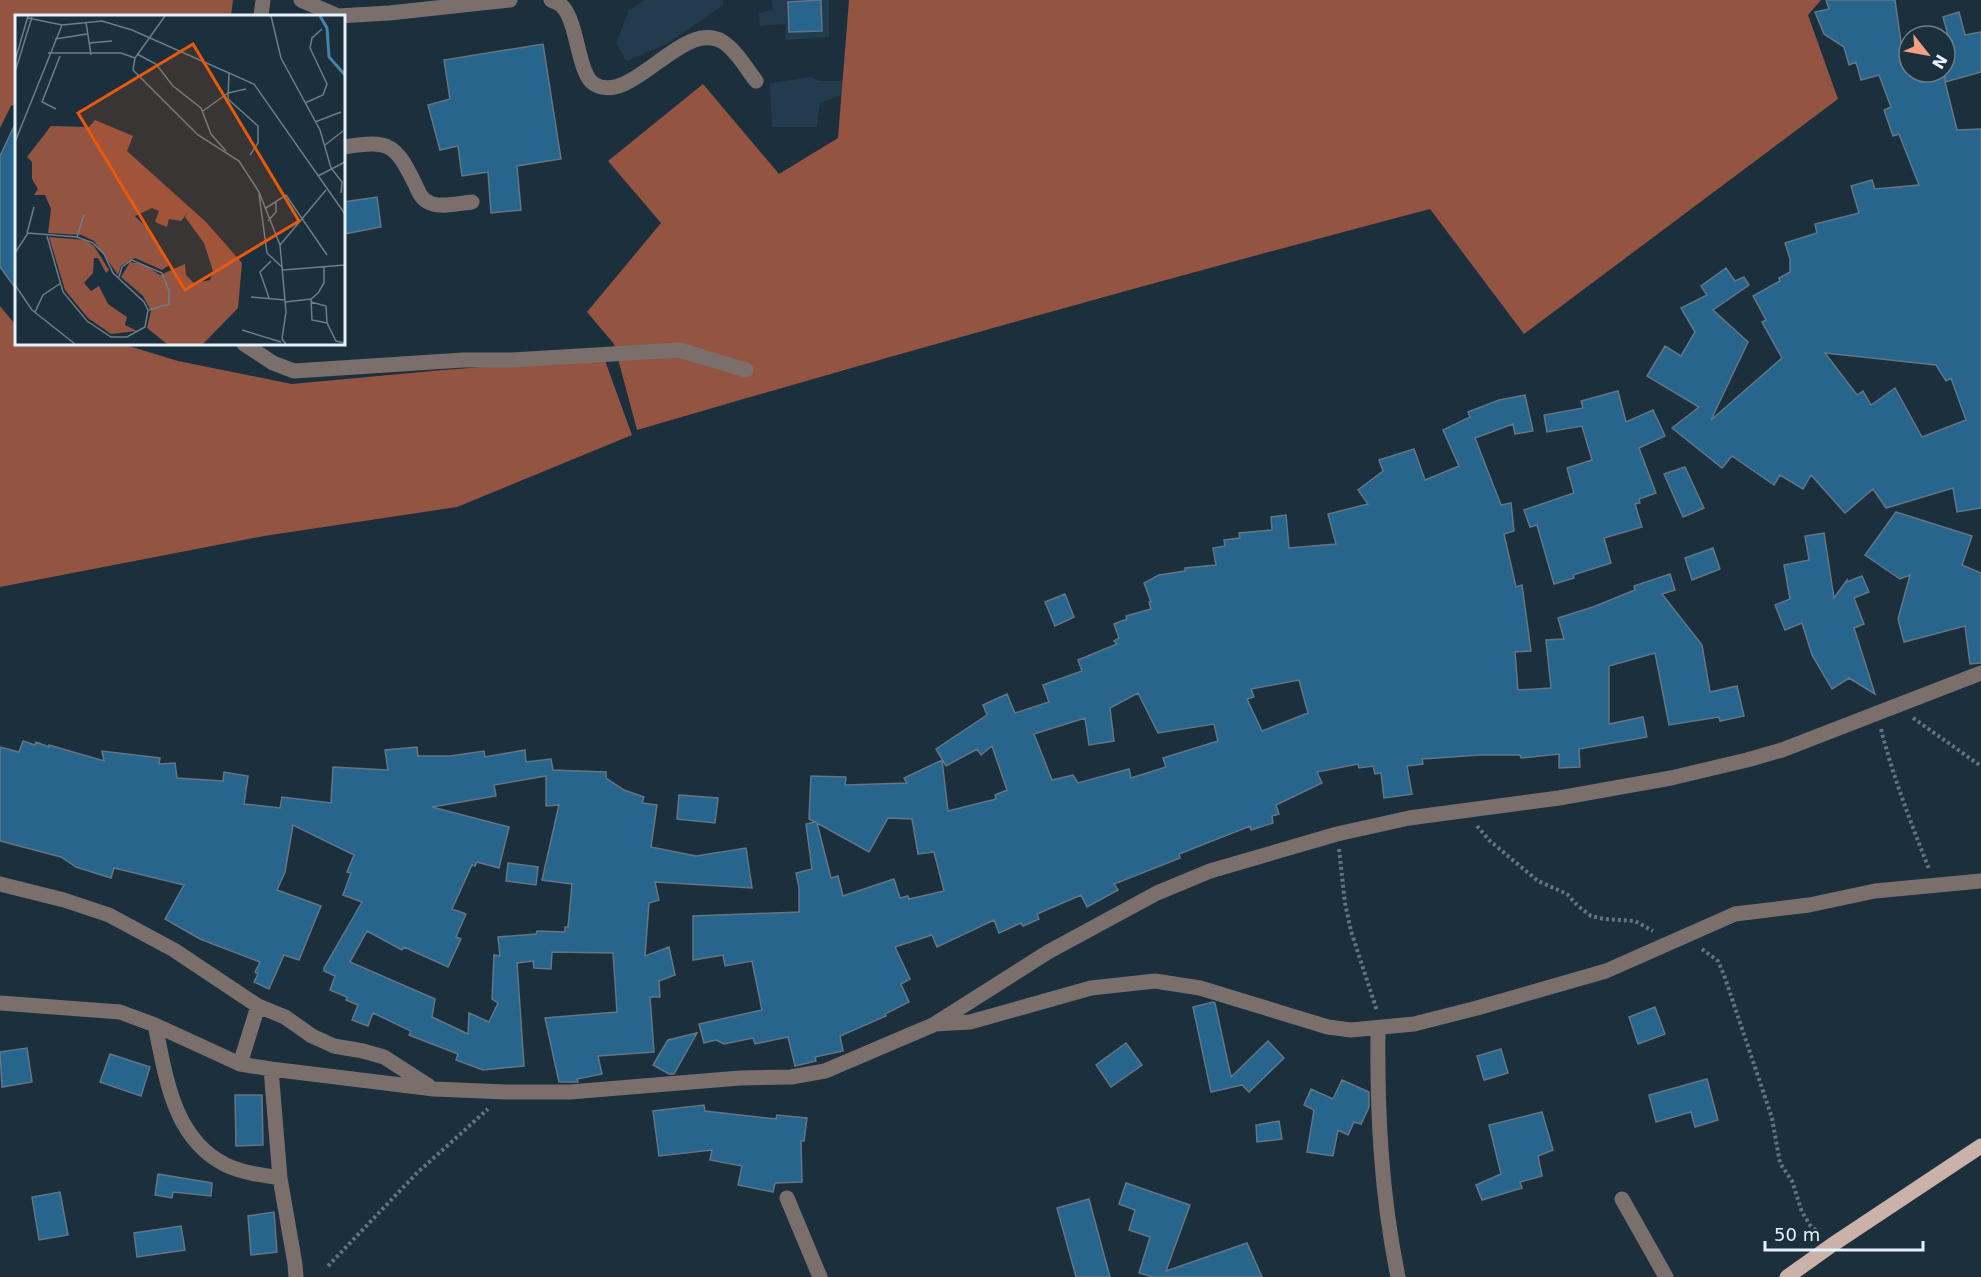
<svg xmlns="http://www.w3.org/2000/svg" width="1981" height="1277" viewBox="0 0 1981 1277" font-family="'DejaVu Sans',sans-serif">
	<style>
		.built { fill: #223c4e }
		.forest { fill: #935442 }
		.building { fill: #28658c; stroke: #617686; stroke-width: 1.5; fill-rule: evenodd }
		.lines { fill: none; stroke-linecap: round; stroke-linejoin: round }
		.path { stroke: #637480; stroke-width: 4; stroke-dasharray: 3 3; stroke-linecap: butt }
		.minor { stroke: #7b6f6c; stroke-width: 15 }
		.major { stroke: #cab1aa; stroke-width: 15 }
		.inset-river { fill: none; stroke: #4782ac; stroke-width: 3 }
		.inset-road { fill: none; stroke: #6d7d89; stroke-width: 1.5 }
		.view { fill: #e8590c; fill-opacity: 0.15; stroke: #e8590c; stroke-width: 3 }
		.inset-edge { fill: none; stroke: #e6f2fb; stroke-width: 3 }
	</style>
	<rect width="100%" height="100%" fill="#1c2f3d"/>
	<path class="built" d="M 645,0 L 723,0 L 723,5 L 667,44 L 626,61 L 616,43 L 629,10 Z
		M 772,0 L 829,0 L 829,37 L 785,40 L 786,24 L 760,26 L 759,13 L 773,10 Z
		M 858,75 L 862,87 L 820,103 L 817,127 L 772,127 L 770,83 L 811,77 L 819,81 L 840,81 Z"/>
	<path class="forest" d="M 0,0 L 233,0 L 231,16 L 16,16 L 16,104 L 11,106 L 0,128 Z
		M 849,0 L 1821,0 L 1808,15 L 1838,99 L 1524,334 L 1430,209 C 1164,279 900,353 637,430 L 614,344 L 587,312 L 661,223 L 608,161 L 703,84 L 779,174 L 838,138 Z
		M 0,306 L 14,323 L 16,324 L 16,344 L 122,344 L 178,361 L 292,384 L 443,370 L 604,358 L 632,435 L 457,507 L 264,536 L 0,587 Z"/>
	<path class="building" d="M 821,0 L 822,31 L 789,32 L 788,2 Z
		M 1826,0 L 1895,0 L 1901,42 L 1909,62 L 1909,72 L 1943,72 L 1945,81 L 1945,44 L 1950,42 L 1943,17 L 1959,12 L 1965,35 L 1981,32 L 1981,72 L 1945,82 L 1957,130 L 1981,129 L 1981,508 L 1957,512 L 1953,488 L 1886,508 L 1873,489 L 1845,513 L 1811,475 L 1803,489 L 1780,475 L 1774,485 L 1732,456 L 1722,468 L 1672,428 L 1699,407 L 1647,376 L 1665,346 L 1681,356 L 1695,332 L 1681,308 L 1707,295 L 1701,286 L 1726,268 L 1735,281 L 1744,277 L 1749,285 L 1713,310 L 1748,342 L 1711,420 L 1782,358 L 1762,322 L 1766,320 L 1753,296 L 1780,281 L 1779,278 L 1790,272 L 1790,259 L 1785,243 L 1817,233 L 1815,224 L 1859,213 L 1851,186 L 1872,180 L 1875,189 L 1919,185 L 1899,134 L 1893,136 L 1884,110 L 1891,107 L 1879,75 L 1861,80 L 1856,62 L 1849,65 L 1844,47 L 1824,34 L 1815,12 L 1829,9 ZM 1825,353 L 1936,365 L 1946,381 L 1951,378 L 1966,420 L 1922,437 L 1895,388 L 1871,405 L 1863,391 L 1857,395 Z
		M 543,44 L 561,159 L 517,166 L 521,210 L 491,213 L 488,172 L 462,176 L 458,146 L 440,150 L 428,105 L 450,99 L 444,60 Z
		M 16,122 L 16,289 L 0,267 L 0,156 Z
		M 377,197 L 381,227 L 344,234 L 344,202 Z
		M 1618,391 L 1626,422 L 1653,410 L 1665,436 L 1639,448 L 1656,493 L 1639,499 L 1640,503 L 1635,504 L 1642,527 L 1604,538 L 1611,563 L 1573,575 L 1574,578 L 1554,584 L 1537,525 L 1530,527 L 1524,510 L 1574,493 L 1567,468 L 1592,460 L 1582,426 L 1547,432 L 1544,415 L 1583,408 L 1581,401 Z
		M 1525,395 L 1533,431 L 1515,434 L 1513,424 L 1475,438 L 1501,505 L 1511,503 L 1514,531 L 1504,534 L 1516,587 L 1522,585 L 1531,651 L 1515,652 L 1518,690 L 1551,688 L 1546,640 L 1564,639 L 1558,618 L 1593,607 L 1635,590 L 1634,586 L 1670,574 L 1675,590 L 1662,594 L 1702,645 L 1710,692 L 1737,686 L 1744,716 L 1720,721 L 1719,717 L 1669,725 L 1655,653 L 1609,666 L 1609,724 L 1643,717 L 1647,737 L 1579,749 L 1580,767 L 1559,768 L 1559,754 L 1521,758 L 1520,755 L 1480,755 L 1422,759 L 1423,764 L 1407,766 L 1412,794 L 1384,798 L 1381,773 L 1375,774 L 1373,766 L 1359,768 L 1358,764 L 1317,772 L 1322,783 L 1276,805 L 1279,814 L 1272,816 L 1273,823 L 1251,830 L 1250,826 L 1179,854 L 1180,858 L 1114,884 L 1118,890 L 1087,907 L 1081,895 L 1037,914 L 1039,919 L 1023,926 L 1021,923 L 999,933 L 994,920 L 937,947 L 932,935 L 895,947 L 910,979 L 901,984 L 909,1002 L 885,1014 L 886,1016 L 840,1036 L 843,1051 L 815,1057 L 816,1061 L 795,1066 L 788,1037 L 755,1044 L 753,1038 L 724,1044 L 716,1040 L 704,1043 L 699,1024 L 762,1010 L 752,961 L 725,966 L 723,955 L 693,960 L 693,916 L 799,912 L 799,887 L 796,873 L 812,869 L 806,824 L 815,822 L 809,819 L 811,776 L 846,777 L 845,785 L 907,783 L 904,778 L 942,760 L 948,811 L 996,799 L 995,795 L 1007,790 L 992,746 L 981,755 L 977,749 L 946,766 L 936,749 L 987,715 L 983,705 L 1007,694 L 1015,713 L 1049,702 L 1043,685 L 1082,671 L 1078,660 L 1117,644 L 1114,641 L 1119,638 L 1114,624 L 1127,619 L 1126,616 L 1151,609 L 1149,602 L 1151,602 L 1144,583 L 1159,575 L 1185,571 L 1185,568 L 1216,565 L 1213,548 L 1225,546 L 1224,540 L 1240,538 L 1239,533 L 1272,530 L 1271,517 L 1286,515 L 1289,548 L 1336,544 L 1328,514 L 1368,504 L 1358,490 L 1383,471 L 1379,460 L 1414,449 L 1425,480 L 1459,466 L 1443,430 L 1470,417 L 1468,412 L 1499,400 ZM 1299,680 L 1308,713 L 1262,731 L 1247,699 L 1254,697 L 1251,689 ZM 1138,693 L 1158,733 L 1214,724 L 1218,741 L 1163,758 L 1166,767 L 1131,778 L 1129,769 L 1078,783 L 1073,775 L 1052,780 L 1034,734 L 1085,718 L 1089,745 L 1114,741 L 1110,708 ZM 888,818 L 912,819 L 918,854 L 934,852 L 944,891 L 909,899 L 908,896 L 900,898 L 894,879 L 843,896 L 838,876 L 831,878 L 817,823 L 869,852 Z
		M 1685,467 L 1704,508 L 1683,517 L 1664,474 Z
		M 1896,512 L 1972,536 L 1962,565 L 1981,573 L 1981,663 L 1970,664 L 1965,626 L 1904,642 L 1898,619 L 1910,575 L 1900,579 L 1865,555 Z
		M 1824,533 L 1834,598 L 1847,580 L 1847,582 L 1862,576 L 1869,592 L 1854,598 L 1864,624 L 1854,628 L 1875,694 L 1849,678 L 1832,689 L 1812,655 L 1802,623 L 1785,630 L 1775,605 L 1790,599 L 1784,565 L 1809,560 L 1805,536 Z
		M 1713,548 L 1720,569 L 1692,580 L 1685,558 Z
		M 1065,594 L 1074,617 L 1055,626 L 1045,602 Z
		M 23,741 L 35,745 L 36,742 L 49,747 L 49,745 L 104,761 L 102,751 L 160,758 L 159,764 L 175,763 L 177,778 L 223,781 L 224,772 L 248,776 L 244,804 L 280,808 L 282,797 L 331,803 L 333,767 L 388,770 L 385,750 L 417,747 L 418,756 L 450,756 L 484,751 L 485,757 L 525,750 L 526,762 L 551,759 L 553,770 L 606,772 L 606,778 L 624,790 L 644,797 L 642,803 L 657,805 L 651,847 L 696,856 L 746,848 L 752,888 L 655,882 L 659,900 L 649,903 L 645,956 L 669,947 L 675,975 L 659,981 L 660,997 L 650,997 L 654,1052 L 598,1056 L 602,1074 L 577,1079 L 578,1082 L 559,1082 L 545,1018 L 617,1012 L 613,953 L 552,952 L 551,969 L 534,968 L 533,961 L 517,963 L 524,1066 L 483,1070 L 456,1060 L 458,1054 L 409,1035 L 411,1031 L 373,1013 L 368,1026 L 352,1020 L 358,1005 L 346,1000 L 347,997 L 330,990 L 335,976 L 324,971 L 324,968 L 362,902 L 343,895 L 351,873 L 347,872 L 354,855 L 293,825 L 285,872 L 277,890 L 321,906 L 299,960 L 284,955 L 269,989 L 254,982 L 258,974 L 255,972 L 260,962 L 200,939 L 165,919 L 184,885 L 114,868 L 111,878 L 76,867 L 61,857 L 0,841 L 0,747 L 19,752 ZM 546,776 L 546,806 L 559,805 L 542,880 L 572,884 L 568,927 L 565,927 L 565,932 L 537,931 L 536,934 L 498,937 L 500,956 L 494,955 L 492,999 L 498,1003 L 489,1022 L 469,1013 L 468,1034 L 432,1017 L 435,999 L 350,962 L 367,931 L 402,950 L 404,947 L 448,967 L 461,939 L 456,937 L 466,914 L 452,909 L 472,865 L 475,866 L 477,862 L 499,868 L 509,827 L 432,807 L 496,796 L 494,785 Z
		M 679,795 L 718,798 L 715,823 L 677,819 Z
		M 508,863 L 538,867 L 536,885 L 506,881 Z
		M 1213,1002 L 1215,1003 L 1231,1077 L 1268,1041 L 1284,1058 L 1249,1092 L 1242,1085 L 1211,1092 L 1193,1007 Z
		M 1655,1007 L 1665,1034 L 1638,1044 L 1629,1017 Z
		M 697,1033 L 674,1074 L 669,1074 L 653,1065 L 668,1040 Z
		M 1126,1043 L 1142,1065 L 1111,1087 L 1096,1065 Z
		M 27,1048 L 32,1082 L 2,1087 L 0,1052 Z
		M 1501,1049 L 1508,1073 L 1484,1080 L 1477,1056 Z
		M 110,1054 L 150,1067 L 141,1096 L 100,1082 Z
		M 1707,1079 L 1718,1120 L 1695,1127 L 1691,1112 L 1656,1122 L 1649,1095 Z
		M 1342,1080 L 1369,1092 L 1369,1107 L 1361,1124 L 1354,1122 L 1348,1135 L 1338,1130 L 1333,1156 L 1307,1152 L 1314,1110 L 1304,1105 L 1311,1089 L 1333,1099 Z
		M 235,1095 L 262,1095 L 263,1145 L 236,1146 Z
		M 704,1105 L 705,1111 L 776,1119 L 777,1115 L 807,1118 L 804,1141 L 801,1141 L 802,1182 L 775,1183 L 773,1192 L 738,1185 L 742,1166 L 710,1160 L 712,1150 L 659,1156 L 653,1111 Z
		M 1542,1112 L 1553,1150 L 1538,1156 L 1542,1176 L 1520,1182 L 1522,1188 L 1482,1200 L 1476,1185 L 1501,1174 L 1489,1125 Z
		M 1279,1121 L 1282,1139 L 1257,1142 L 1256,1125 Z
		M 158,1174 L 212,1183 L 211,1196 L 173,1192 L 172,1198 L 155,1195 Z
		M 1126,1183 L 1190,1205 L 1166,1271 L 1247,1243 L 1262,1277 L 1153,1277 L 1139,1273 L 1150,1237 L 1129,1230 L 1135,1210 L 1119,1204 Z
		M 60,1192 L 68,1235 L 39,1240 L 32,1197 Z
		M 1089,1199 L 1104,1255 L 1110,1277 L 1076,1277 L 1057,1208 Z
		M 274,1212 L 277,1252 L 251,1255 L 248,1216 Z
		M 181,1226 L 185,1250 L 137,1257 L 134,1233 Z"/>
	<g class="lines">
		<path class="path" d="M 1913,718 L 1981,766
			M 1881,729 C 1893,777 1911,823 1929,869
			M 1477,826 L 1490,841 L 1538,881 L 1567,894 L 1578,906 L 1591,916 L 1604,919 L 1635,921 L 1653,931
			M 1339,849 L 1345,903 L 1351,931 L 1377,1011
			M 1702,949 L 1718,961 L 1724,975 L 1772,1118 L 1780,1163 L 1792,1181 L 1802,1212 L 1810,1225 L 1819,1233
			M 328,1266 L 417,1173 L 488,1109"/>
		<path class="minor" d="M 301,0 L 338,16 L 389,13 L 510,0
			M 551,0 C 555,2 561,4 563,7 C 578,24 578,74 594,84 C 632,107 683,17 723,42 C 736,50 746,68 756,81
			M 261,16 L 263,0
			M 344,147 C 390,140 395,143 416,186 C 419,193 422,200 430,203 C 441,208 461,203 472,202
			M 244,344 L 273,363 L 294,371 L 463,360 L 512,360 L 679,350 L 746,370
			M 0,884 L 64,900 L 109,915 L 174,950 L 258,1006 L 285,1017 L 312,1036 L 334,1046 L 363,1051 L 384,1057 L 429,1086
			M 0,1003 L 120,1012 L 155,1025 L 240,1064 L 271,1069 L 434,1089 L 506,1092 L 570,1092 L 740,1078 L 791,1077 L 825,1071 L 933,1025 L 1048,952 L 1157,893 L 1210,871 L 1337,834 L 1409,818 L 1559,798 L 1671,778 L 1747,760 L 1782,750 L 1981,673
			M 935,1024 L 970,1022 L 988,1017 L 1091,988 L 1155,981 L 1200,988 L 1328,1027 L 1351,1030 L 1414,1024 L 1477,1008 L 1606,971 L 1735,914 L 1809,905 L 1875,891 L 1981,881
			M 155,1025 C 166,1077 173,1139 226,1165 C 243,1173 262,1175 280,1178
			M 1378,1029 C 1377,1113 1381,1194 1398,1277
			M 240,1064 L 258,1006
			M 271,1069 L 280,1178 L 295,1264 L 296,1277
			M 787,1198 L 820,1277
			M 1622,1199 L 1666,1277"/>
		<path class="major" d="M 1787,1277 L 1832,1245 L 1981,1146"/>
	</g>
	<g transform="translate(15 15)">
		<rect width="330" height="330" fill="#1c2f3d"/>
		<path d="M 80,105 L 118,121 L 112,136 L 191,207 L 227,248 L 223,293 L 188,329 L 152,329 L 132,313 L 136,296 L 128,281 L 106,262 L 115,247 L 128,249 L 145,260 L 170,249 L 171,260 L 179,268 L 195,265 L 198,256 L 189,228 L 170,202 L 173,197 L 166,206 L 154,204 L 152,212 L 140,207 L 144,196 L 137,193 L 120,201 L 137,218 L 152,245 L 153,251 L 147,255 L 120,243 L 106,251 L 103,260 L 79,226 L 66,220 L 33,218 L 36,194 L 30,180 L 19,180 L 23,174 L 17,164 L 17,147 L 12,142 L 36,111 L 74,112 ZM 34,222 L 70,225 L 79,231 L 94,255 L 91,258 L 83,243 L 79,243 L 78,258 L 69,268 L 76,276 L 84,271 L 93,289 L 112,302 L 110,310 L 122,316 L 96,319 L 73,303 L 50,275 Z" fill="#935442"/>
		<path class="inset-river" d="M 305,1 L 312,13 L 314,42 L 330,60"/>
		<path class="inset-road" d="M 150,1 L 120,43 L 118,55 L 183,120 L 224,146 L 244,177 L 265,230M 256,1 L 266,43 L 305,115 L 316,153 L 327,167 L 326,178M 13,3 L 47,10 L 87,6 L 117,15 L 239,69 L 330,199M 71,7 L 76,40M 40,24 L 72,19M 74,28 L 97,26M 33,38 L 106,38 L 120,43M 122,39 L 141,49 L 158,71 L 186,93 L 196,119 L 211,136M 0,46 L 13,1M 0,57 L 17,2M 214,58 L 213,84 L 243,111 L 243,128 L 235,140M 213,78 L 231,74M 290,88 L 308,80 L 312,69 L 295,33 L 297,23 L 307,14M 41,94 L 27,87 L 45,41M 188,96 L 213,78M 300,107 L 326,97M 0,127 L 47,10M 310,130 L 328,116M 303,161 L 330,147M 244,179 L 252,238 L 268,253M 251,193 L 271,180 L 312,240M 253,206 L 261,197 L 261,187M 12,218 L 19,192M 62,222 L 69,200M 0,238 L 13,218 L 62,222 L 78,228 L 89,239 L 98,258 L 129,287 L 133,295 L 130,312 L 112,322 L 96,322 L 72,306 L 48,277 L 32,221M 268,255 L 330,250M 104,262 L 107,252 L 117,245 L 147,258 L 154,276 L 154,289 L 134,295M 0,270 L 17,295 L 60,329M 236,282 L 270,285M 254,283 L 245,257 L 256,246M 296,284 L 297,305 L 312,308 L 321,326 L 330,328M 270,287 L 296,284 L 303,278 L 309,268 L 309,252M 296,287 L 311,291 L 312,308M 20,297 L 28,280 L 46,268M 227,315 L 266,327M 271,329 L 267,324 L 271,297 L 265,230 L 311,175"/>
		<path class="view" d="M 178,29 L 284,206 L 170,275 L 63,98 Z"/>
		<rect width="330" height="330" class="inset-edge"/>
	</g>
	<g transform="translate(1927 54) rotate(121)"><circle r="28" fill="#1c2f3d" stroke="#6d7d89" stroke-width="1.5"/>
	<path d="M0-4.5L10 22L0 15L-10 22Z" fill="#f39f86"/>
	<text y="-9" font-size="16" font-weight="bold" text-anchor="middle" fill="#e6f2fb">N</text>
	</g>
	<path d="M1765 1241v9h158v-9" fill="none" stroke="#e6f2fb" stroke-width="3"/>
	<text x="1774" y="1241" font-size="18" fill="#e6f2fb" stroke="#1c2f3d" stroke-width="4.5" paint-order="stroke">50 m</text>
</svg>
